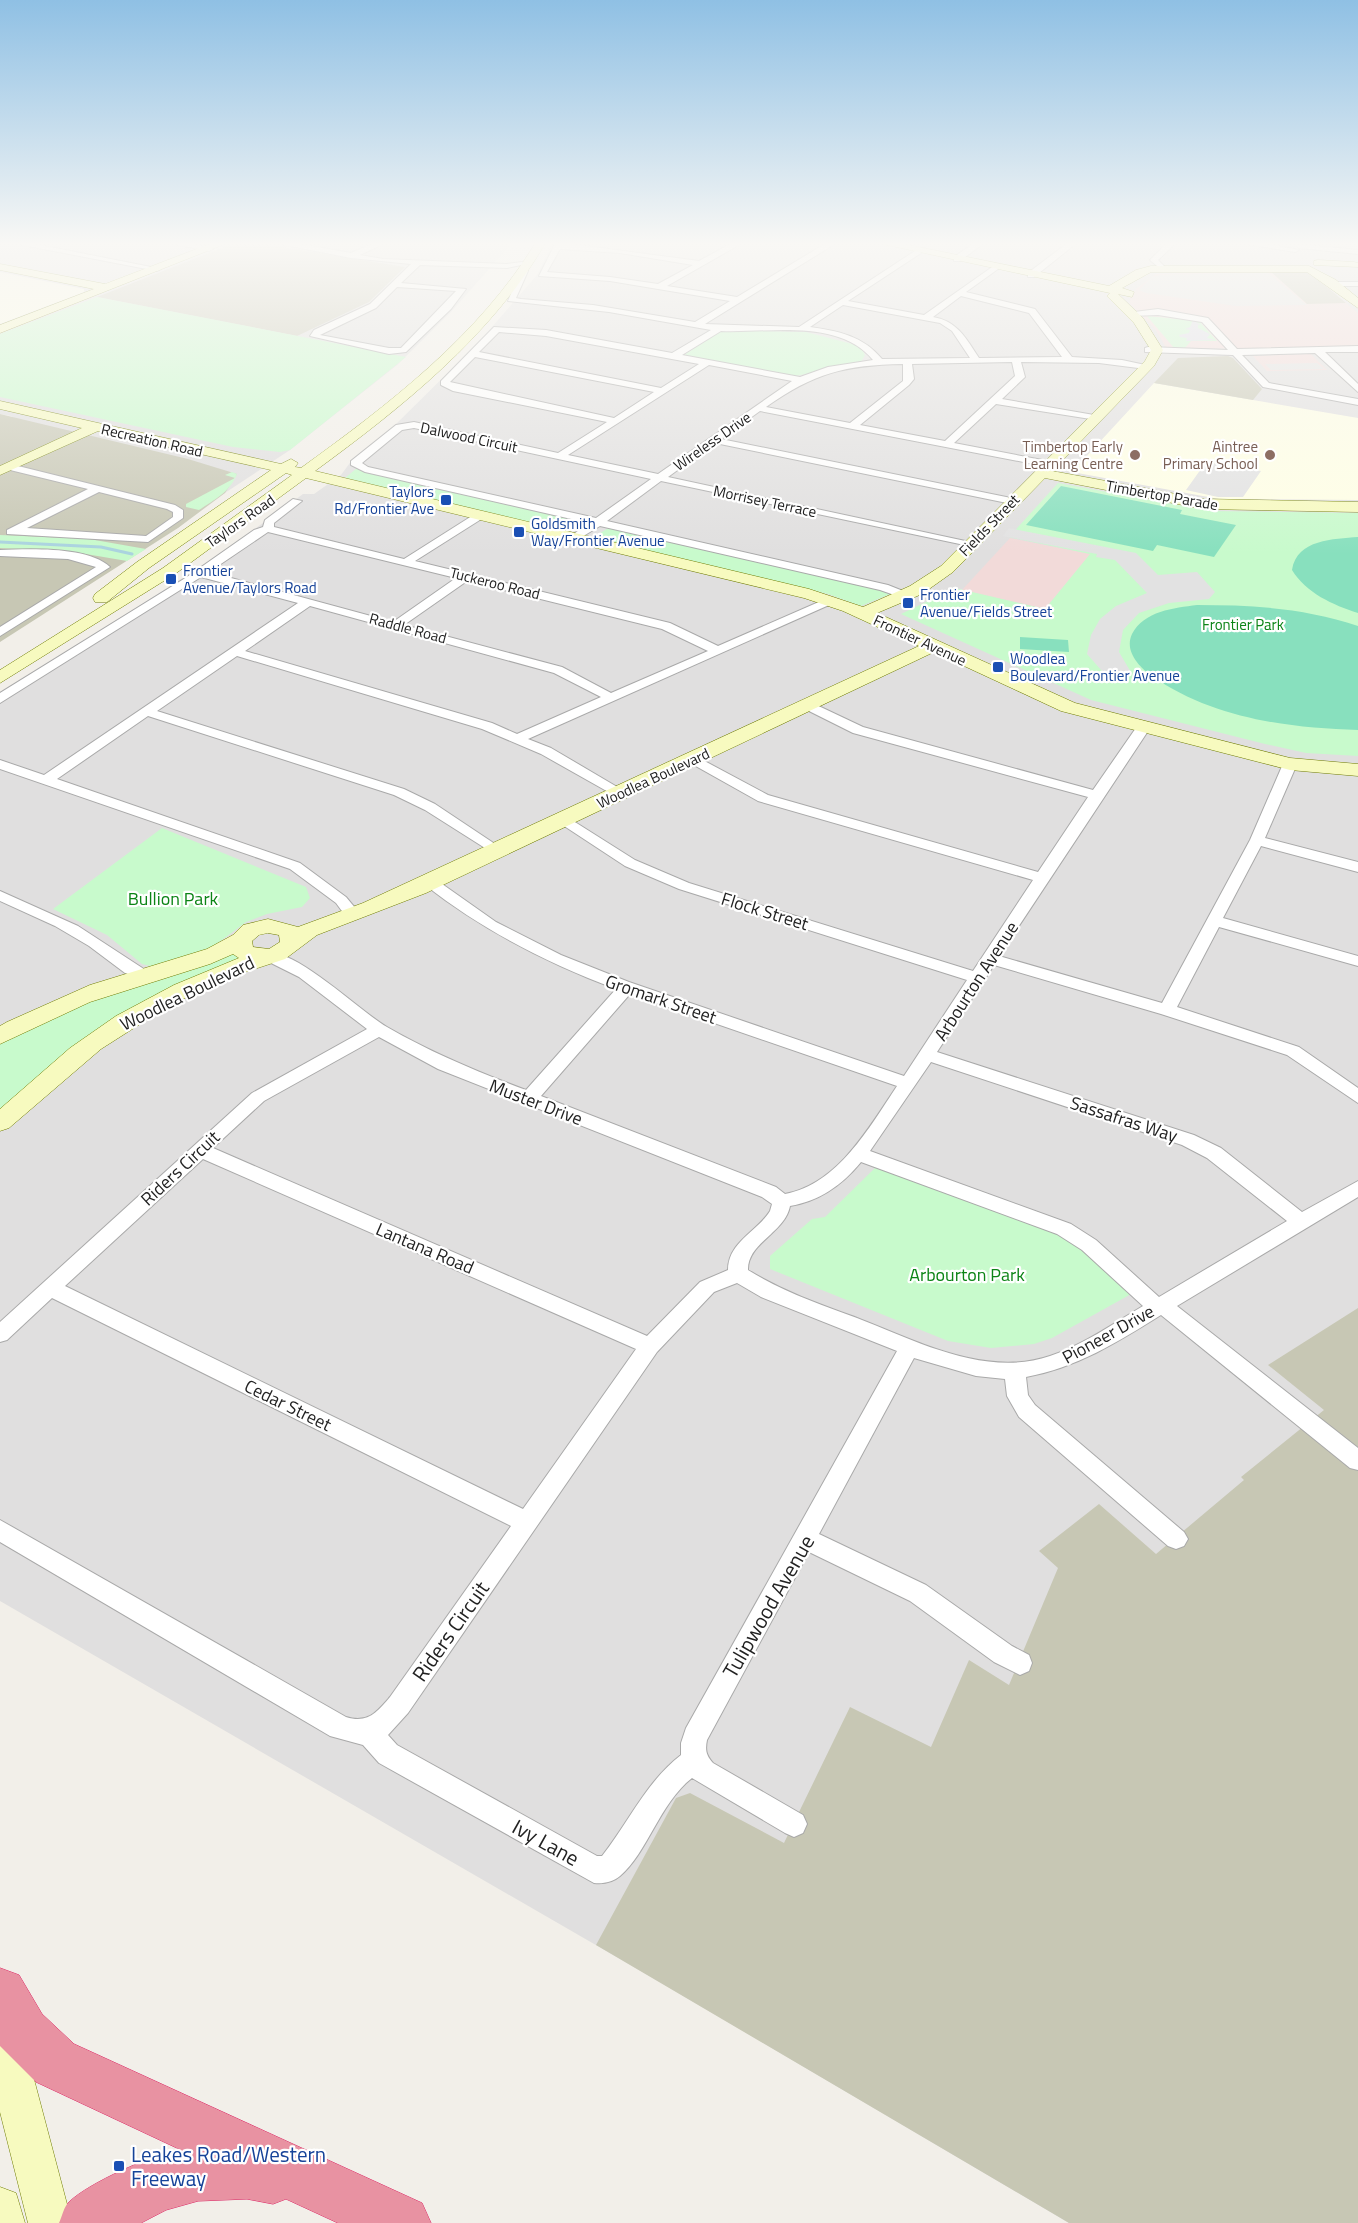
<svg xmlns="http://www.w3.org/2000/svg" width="1358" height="2223" viewBox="0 0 1358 2223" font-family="'Titillium Web',sans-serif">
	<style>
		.residential { fill: #e0dfdf }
		.commercial { fill: #f2dad9 }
		.education { fill: #ffffe5 }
		.construction { fill: #c7c7b4 }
		.park { fill: #c8facc }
		.pitch { fill: #88e0be }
		.parking { fill: #e2e2e2 }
		.plaza { fill: #dddde8 }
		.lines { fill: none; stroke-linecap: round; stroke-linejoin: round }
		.stream { stroke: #aad3df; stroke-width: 3 }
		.street-casing { stroke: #a9a9a9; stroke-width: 2 }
		.secondary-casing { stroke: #707d05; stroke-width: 1 }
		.highway-casing { stroke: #dc2a67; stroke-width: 1 }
		.street { fill: #fff; fill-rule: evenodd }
		.secondary { fill: #f7fabf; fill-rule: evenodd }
		.highway { fill: #e892a2; fill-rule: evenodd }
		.education-dot { fill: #8d6e63; stroke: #fff; stroke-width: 2 }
		.transit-dot { fill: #1a4fb4; stroke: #fff; stroke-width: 2 }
		.labels { text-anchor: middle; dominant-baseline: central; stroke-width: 4.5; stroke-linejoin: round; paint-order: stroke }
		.far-street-label { font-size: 15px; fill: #222; stroke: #fff }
		.far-education-label { font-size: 15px; fill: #785e54; stroke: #fff; text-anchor: end }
		.far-transit-label { font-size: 15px; fill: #164399; stroke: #fff; text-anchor: start }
		.far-park-label { font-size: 15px; fill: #0c8416; stroke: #fff }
		.park-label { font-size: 18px; fill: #0c8416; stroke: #fff }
		.street-label { font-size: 18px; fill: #222; stroke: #fff }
		.near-street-label { font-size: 21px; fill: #222; stroke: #fff }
		.near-transit-label { font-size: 21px; fill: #164399; stroke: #fff; text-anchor: start }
	</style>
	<rect width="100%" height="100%" fill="#f2efe9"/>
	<path class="residential" d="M 0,242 L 513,242 L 451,312 L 397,365 L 290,450 L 199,510 L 178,528 L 11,416 L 0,414 Z
		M 553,242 L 1358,242 L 1358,2223 L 1069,2223 L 665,1985 L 0,1601 L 0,695 L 220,554 L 303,494 L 314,494 L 341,475 L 352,460 L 393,427 L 479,342 L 537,275 Z"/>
	<path class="commercial" d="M 1301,270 L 1309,272 L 1358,313 L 1358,347 L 1167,349 L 1155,329 L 1130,304 L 1130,297 L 1136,289 L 1156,274 Z
		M 1311,354 L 1327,370 L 1267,371 L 1253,356 Z
		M 1010,538 L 1091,554 L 1045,609 L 962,590 Z"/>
	<path class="education" d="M 0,272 L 84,289 L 84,292 L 0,324 Z
		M 1154,383 L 1358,418 L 1358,500 L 1219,499 L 1072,472 Z"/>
	<path class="construction" d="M 237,242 L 269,245 L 405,267 L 369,302 L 297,336 L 97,297 Z
		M 1270,271 L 1309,272 L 1346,303 L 1307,304 Z
		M 1228,356 L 1233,358 L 1262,389 L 1253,400 L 1154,383 L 1178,358 Z
		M 0,414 L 188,459 L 237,474 L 225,493 L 178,528 L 0,642 Z
		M 1358,1308 L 1358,2223 L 1069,2223 L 596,1945 L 676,1798 L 690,1793 L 784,1843 L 850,1707 L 931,1747 L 969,1660 L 1009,1685 L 1058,1568 L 1039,1551 L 1099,1504 L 1156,1554 L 1244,1480 L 1241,1477 L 1324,1410 L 1268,1365 Z"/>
	<path class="park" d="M 97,297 L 406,357 L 290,450 L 280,452 L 233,447 L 0,397 L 0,334 Z
		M 1147,316 L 1199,321 L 1217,341 L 1191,341 L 1184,349 L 1174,348 Z
		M 722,330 L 806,332 L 860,346 L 865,355 L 861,362 L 796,376 L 684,355 Z
		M 357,468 L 581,521 L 567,532 L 345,478 Z
		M 232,472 L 237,474 C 230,492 214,500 199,510 L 186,507 L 186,504 L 235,478 L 225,475 Z
		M 1058,483 L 1211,511 L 1358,513 L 1358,756 L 1306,753 L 1265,744 L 1091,700 L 901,614 L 955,588 L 1045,609 L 1090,554 L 1009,537 Z
		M 610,527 L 875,588 L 890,594 L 861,606 L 828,594 L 592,538 Z
		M 0,535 L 89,539 L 146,549 L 127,561 L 68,551 L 0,548 Z
		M 162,828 L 306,887 L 310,898 L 302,907 L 267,914 L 246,922 L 202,955 L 154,967 L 142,964 L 107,935 L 53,909 Z
		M 232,952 L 240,960 L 222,968 L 0,1114 L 0,1040 L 66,1008 Z
		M 876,1167 L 1070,1238 L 1133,1293 L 1052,1338 L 1034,1344 L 991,1348 L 948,1341 L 770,1269 L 770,1256 L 812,1219 L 825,1217 Z"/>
	<path class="pitch" d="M 1061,486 L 1182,510 L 1180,514 L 1236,525 L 1214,557 L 1157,545 L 1153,551 L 1026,525 Z
		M 1358,537 L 1358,613 C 1333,605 1306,593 1292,570 C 1297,539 1334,539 1358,537 Z
		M 1197,605 C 1252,605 1305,608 1358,626 L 1358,730 C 1287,728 1212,718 1152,676 C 1139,667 1124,651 1132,634 C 1144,611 1174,608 1197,605 Z
		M 1020,637 L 1068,640 L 1069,652 L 1020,649 Z"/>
	<path class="parking" d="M 1267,272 L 1307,305 L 1236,306 L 1146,293 L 1139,290 L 1152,277 L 1161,275 Z
		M 1317,363 L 1324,369 L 1271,370 L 1265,364 Z
		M 1206,462 L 1261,471 L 1243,497 L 1218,497 L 1186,490 Z
		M 1009,528 L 1136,553 L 1158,575 L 1197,572 L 1215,592 L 1209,599 L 1169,603 L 1139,613 L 1123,630 L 1119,652 L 1132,674 L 1109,679 L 1087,654 L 1091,635 L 1100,619 L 1116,606 L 1147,593 L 1115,560 L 1096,557 L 1097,554 L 1003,536 Z"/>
	<path class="plaza" d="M 1193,320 L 1201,325 L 1198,325 L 1198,328 L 1210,334 L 1207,338 L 1215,340 L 1186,341 L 1187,338 L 1180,337 L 1179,335 L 1189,333 L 1190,330 L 1185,329 L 1190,327 Z"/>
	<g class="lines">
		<path class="stream" d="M 0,542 L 101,547 L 132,554"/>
		<g class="street-casing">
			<path id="street" d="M 7,242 L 25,242 L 161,269 L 157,271 Z
				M 164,242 L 183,242 L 213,249 L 209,251 Z
				M 270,242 L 289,242 L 351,253 L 376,242 L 387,242 L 360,255 L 383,259 L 507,264 L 522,262 L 526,264 L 507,268 L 420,265 L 401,283 L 466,289 L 451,309 L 406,352 L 389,354 L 310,336 L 314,330 L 370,304 L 411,264 L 351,258 ZM 397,287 L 456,291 L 401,348 L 389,348 L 320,335 L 376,308 Z
				M 556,242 L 699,261 L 734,242 L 744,242 L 667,286 L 737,297 L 828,242 L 838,242 L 705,324 L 799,327 L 918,249 L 921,253 L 848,301 L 924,315 L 995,265 L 998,269 L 966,292 L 1035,309 L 1072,357 L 1122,360 L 1150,366 L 1146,369 L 1099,363 L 1021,362 L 1025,377 L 1002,399 L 1094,415 L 1099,418 L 1097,420 L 996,404 L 954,443 L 1053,462 L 1053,466 L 1049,467 L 760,411 L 721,439 L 1016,499 L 1016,503 L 1012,504 L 715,443 L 668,477 L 970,542 L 976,545 L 974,547 L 661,481 L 607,521 L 888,585 L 908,593 L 908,597 L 900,597 L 880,590 L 600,526 L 575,541 L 571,540 L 571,536 L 589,523 L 365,472 L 351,465 L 351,461 L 396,425 L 414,422 L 558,453 L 607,422 L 453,391 L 441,385 L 441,381 L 494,327 L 546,330 L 672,353 L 711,330 L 609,312 L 508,301 L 521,269 L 528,271 L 516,298 L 521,299 L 593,305 L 695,322 L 730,301 L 610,281 L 539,276 ZM 560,249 L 620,253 L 693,265 L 658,284 L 610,277 L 547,272 ZM 961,296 L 1029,313 L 1062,357 L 979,358 C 966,338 957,321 933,317 ZM 843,305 L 940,323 L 952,331 L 970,358 L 882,359 C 863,336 839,331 810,327 ZM 721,331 C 768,333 839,318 873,360 L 828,367 L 800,377 L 682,355 ZM 499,332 L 546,336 L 699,364 L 661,388 L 479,352 ZM 475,357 L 654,392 L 614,418 L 450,382 ZM 1012,362 L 1015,376 L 945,441 L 860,425 L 909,385 L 914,379 L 912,364 ZM 903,364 L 903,381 L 850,423 L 766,407 C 814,373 845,365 903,364 ZM 709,365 L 792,381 L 658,474 L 568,455 ZM 414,428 L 651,479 L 596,518 L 368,467 L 362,463 L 402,430 Z
				M 976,242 L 985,242 L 960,261 L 954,261 L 954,257 Z
				M 1069,242 L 1078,242 L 1034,277 L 1028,277 L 1028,273 Z
				M 1168,242 L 1177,242 L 1158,260 L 1167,269 L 1163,271 L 1150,260 Z
				M 1234,242 L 1256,242 L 1299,250 L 1295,252 Z
				M 1296,244 L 1358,250 L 1358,254 L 1299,248 Z
				M 1332,282 L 1358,282 L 1358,286 L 1335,286 Z
				M 1158,309 L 1208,318 L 1237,349 L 1358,346 L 1358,352 L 1325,352 L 1358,384 L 1358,392 L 1315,353 L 1242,355 L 1269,383 L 1358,399 L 1358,405 L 1263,387 L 1233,355 L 1145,352 L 1145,348 L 1148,347 L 1228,350 L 1202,322 L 1158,315 L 1130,316 L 1126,313 Z
				M 10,464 L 175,505 L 183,510 L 183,518 L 148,542 L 7,534 L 7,530 L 88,489 L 6,469 L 6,465 ZM 99,492 L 167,509 L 173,512 L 173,517 L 146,536 L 27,528 Z
				M 293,499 L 302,501 L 274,523 L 274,527 L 404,559 L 475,514 L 483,514 L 483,518 L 415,561 L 670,623 L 718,646 L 828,598 L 838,601 L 528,739 L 551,748 L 624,791 L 626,794 L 619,798 L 541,754 L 482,729 L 237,656 L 157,711 L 404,789 L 435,804 L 501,848 L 503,851 L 496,855 L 425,810 L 394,795 L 148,716 L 57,779 L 300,863 L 346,897 L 361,915 L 353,920 L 347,918 L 336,903 L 290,869 L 0,769 L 0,760 L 44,775 L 298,603 L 201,577 L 0,703 L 0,693 L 187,577 L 254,530 L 263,527 L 265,520 ZM 268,532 L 456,578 L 393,622 L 209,572 ZM 467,581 L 662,629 L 708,651 L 611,693 L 562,667 L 404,625 ZM 310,606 L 554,673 L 601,697 L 517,734 L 492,723 L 245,651 Z
				M 0,550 C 29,549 88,546 110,567 L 0,636 L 0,627 L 96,567 L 68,559 L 0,556 Z
				M 808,701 L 863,727 L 1093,790 L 1138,725 L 1148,725 L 1150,728 L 999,956 L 1162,1003 L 1250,840 L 1283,764 L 1290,760 L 1295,761 L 1297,764 L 1265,838 L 1358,862 L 1358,872 L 1261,846 L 1223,918 L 1358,956 L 1358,966 L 1219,927 L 1177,1007 L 1299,1047 L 1358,1088 L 1358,1103 L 1287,1055 L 1161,1014 L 994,965 L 937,1052 L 1194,1135 L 1221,1148 L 1302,1212 L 1358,1181 L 1358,1197 L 1177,1306 L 1358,1448 L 1358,1470 L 1350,1468 L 1161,1315 C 1118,1342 1076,1368 1026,1377 L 1028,1395 L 1035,1405 L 1184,1532 L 1188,1539 L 1184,1546 L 1176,1549 L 1168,1546 L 1019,1417 L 1007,1396 L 1005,1379 L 976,1376 L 914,1358 L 819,1534 L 926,1585 L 1012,1646 L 1029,1655 L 1032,1663 L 1029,1671 L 1020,1675 L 994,1662 L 910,1601 L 809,1552 L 707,1740 C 705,1750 706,1755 713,1763 L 803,1815 L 807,1824 L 803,1833 L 794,1837 L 785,1833 L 692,1778 C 659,1804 648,1852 620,1876 C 613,1882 603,1884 594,1883 L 379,1763 L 363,1745 L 330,1736 L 0,1542 L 0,1520 L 346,1717 C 368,1724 377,1712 390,1697 L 511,1526 L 52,1298 L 7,1340 L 0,1342 L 0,1322 L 252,1093 L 367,1029 L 299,977 L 263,959 L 261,956 L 263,953 C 293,945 360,1012 387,1027 C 432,1053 478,1072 526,1090 L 616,989 C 547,963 484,931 425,885 L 422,882 L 425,879 L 435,879 L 496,922 L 561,955 L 629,982 L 904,1076 L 967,980 L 679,889 L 625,866 L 555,820 L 557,817 L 567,817 L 635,860 L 689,883 L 973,971 L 1033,880 L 758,801 L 685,760 L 687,757 L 697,757 L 768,795 L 1038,872 L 1088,797 L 853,733 L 803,708 L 801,705 ZM 630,994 L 897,1086 C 869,1128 838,1184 785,1194 L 776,1187 L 541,1096 ZM 379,1037 L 438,1069 L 762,1197 L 772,1204 L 770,1211 C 757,1232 728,1242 728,1270 L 700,1282 L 647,1336 L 213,1148 L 264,1101 ZM 931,1062 L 1182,1145 L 1207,1158 L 1287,1221 L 1159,1297 L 1096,1240 L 1071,1224 L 870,1151 ZM 203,1159 L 636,1349 L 523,1509 L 65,1286 ZM 861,1162 L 1057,1234 L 1082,1250 L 1143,1306 C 1113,1324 1083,1345 1050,1356 C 986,1378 916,1341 857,1318 C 819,1304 782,1291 748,1270 C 747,1243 785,1233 790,1206 C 820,1201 842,1185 861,1162 ZM 737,1283 L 761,1297 L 897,1351 L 686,1728 L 681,1743 L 681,1755 C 646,1782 629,1822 602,1856 L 597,1856 L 397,1745 L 388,1735 L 408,1713 L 657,1352 L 714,1292 Z
				M 0,891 L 78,926 L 153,975 L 145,980 L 125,973 L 89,946 L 55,926 L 0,901 Z"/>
		</g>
		<g class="secondary-casing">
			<path id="secondary" d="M 215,242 L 230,242 L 0,333 L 0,325 L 94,289 L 0,270 L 0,264 L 105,284 Z
				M 536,242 L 546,242 C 492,336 401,408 315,471 L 809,589 L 863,607 L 910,586 L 941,566 L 1145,361 L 1151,350 L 1134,323 L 1107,296 L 1110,293 L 873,242 L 894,242 L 1109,286 L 1136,270 L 1151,266 L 1309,266 L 1336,280 L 1358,298 L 1358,308 L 1307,272 L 1151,272 L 1122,288 L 1134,292 L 1132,297 L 1118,294 L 1143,318 L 1163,350 L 1154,366 L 1052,471 L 1203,499 L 1358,502 L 1358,512 L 1203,509 L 1045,478 L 953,572 L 922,594 L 877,613 L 1075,703 L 1290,758 L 1358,764 L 1358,776 L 1290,770 L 1061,711 L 934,652 L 426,893 L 317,935 L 285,959 L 230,977 L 170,1005 L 101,1049 L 9,1128 L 0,1131 L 0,1109 L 70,1048 L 116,1016 L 174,985 L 239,958 L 233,954 L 210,964 L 90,1002 L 0,1044 L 0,1026 L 7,1022 L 90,985 L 207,949 L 233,935 L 243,925 L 268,919 L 298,927 L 363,903 L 919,646 L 843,611 L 804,598 L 306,478 L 175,574 L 0,683 L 0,670 L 163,568 L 292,475 L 286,473 L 149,568 L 107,602 L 95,602 L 93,598 L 95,594 L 137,562 L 271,470 L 98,431 L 0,475 L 0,466 L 82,428 L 0,409 L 0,401 L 281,464 L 291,459 L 298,463 L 295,467 L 301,468 C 387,406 480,335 536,242 ZM 268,933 L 279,935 L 280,942 L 269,949 L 253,947 L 252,941 L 259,935 Z
				M 1318,260 L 1354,262 L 1358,263 L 1358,267 L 1314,265 L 1314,261 Z
				M 0,2009 L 15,2015 L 21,2030 L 72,2223 L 28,2223 L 0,2112 Z
				M 0,2187 L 16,2193 L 25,2223 L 0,2223 Z"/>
		</g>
		<g class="highway-casing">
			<path id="highway" d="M 0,1968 L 19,1975 L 42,2014 L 74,2044 L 422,2203 L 431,2223 L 338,2223 L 286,2199 L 273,2204 L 247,2199 L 198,2201 L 166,2210 L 141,2223 L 59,2223 C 62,2217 64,2206 69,2202 C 90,2182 151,2156 179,2149 L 36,2082 L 0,2046 Z"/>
		</g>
		<use href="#street" class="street"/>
		<use href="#secondary" class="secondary"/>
		<use href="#highway" class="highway"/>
	</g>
	<linearGradient id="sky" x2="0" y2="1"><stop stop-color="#8fc0e4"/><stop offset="0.44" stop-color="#f9f8f5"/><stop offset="1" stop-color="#f9f8f5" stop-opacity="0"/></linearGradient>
	<rect width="1358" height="554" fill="url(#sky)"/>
	<g class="education-dot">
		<circle cx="1135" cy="455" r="6"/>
		<circle cx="1270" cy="455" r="6"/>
	</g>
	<g class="transit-dot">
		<rect x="440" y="494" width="12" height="12" rx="3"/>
		<rect x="513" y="526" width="12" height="12" rx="3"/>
		<rect x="165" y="573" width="12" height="12" rx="3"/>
		<rect x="902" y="597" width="12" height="12" rx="3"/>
		<rect x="992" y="661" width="12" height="12" rx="3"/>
		<rect x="113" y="2160" width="12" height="12" rx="3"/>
	</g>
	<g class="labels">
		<g class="far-street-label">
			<text transform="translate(469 437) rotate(12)">Dalwood Circuit</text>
			<text transform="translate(152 440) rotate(13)">Recreation Road</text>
			<text transform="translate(712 441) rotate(-35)">Wireless Drive</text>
			<text transform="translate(1162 495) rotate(10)">Timbertop Parade</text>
			<text transform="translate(765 501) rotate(12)">Morrisey Terrace</text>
			<text transform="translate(240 521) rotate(-35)">Taylors Road</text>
			<text transform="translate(989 525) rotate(-46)">Fields Street</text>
			<text transform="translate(495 583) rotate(14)">Tuckeroo Road</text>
			<text transform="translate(408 628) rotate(15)">Raddle Road</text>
			<text transform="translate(920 640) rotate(25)">Frontier Avenue</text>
			<text transform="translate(653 778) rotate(-25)">Woodlea Boulevard</text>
		</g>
		<g class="far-education-label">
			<text x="1123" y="446">Timbertop Early<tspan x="1123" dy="17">Learning Centre</tspan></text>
			<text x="1258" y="446">Aintree<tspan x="1258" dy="17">Primary School</tspan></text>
		</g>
		<g class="far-transit-label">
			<text x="434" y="491" text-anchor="end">Taylors<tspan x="434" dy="17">Rd/Frontier Ave</tspan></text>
			<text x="531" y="523">Goldsmith<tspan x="531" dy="17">Way/Frontier Avenue</tspan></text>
			<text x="183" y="570">Frontier<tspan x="183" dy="17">Avenue/Taylors Road</tspan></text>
			<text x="920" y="594">Frontier<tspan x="920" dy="17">Avenue/Fields Street</tspan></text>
			<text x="1010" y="658">Woodlea<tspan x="1010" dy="17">Boulevard/Frontier Avenue</tspan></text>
		</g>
		<g class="far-park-label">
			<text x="1243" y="624">Frontier Park</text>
		</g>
		<g class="park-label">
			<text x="173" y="898">Bullion Park</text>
			<text x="967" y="1274">Arbourton Park</text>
		</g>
		<g class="street-label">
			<text transform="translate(765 911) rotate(17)">Flock Street</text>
			<text transform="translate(976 981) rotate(-57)">Arbourton Avenue</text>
			<text transform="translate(187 993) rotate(-26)">Woodlea Boulevard</text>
			<text transform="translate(661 999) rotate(19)">Gromark Street</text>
			<text transform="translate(536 1102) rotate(21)">Muster Drive</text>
			<text transform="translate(1124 1119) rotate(18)">Sassafras Way</text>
			<text transform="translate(180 1168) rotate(-43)">Riders Circuit</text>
			<text transform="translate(425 1248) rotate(23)">Lantana Road</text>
			<text transform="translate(1108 1334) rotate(-29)">Pioneer Drive</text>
			<text transform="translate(288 1405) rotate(26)">Cedar Street</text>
		</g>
		<g class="near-street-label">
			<text transform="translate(768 1606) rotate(-60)">Tulipwood Avenue</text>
			<text transform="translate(450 1631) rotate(-55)">Riders Circuit</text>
			<text transform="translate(546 1842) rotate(29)">Ivy Lane</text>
		</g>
		<g class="near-transit-label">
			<text x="131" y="2154">Leakes Road/Western<tspan x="131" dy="24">Freeway</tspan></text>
		</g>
	</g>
</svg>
